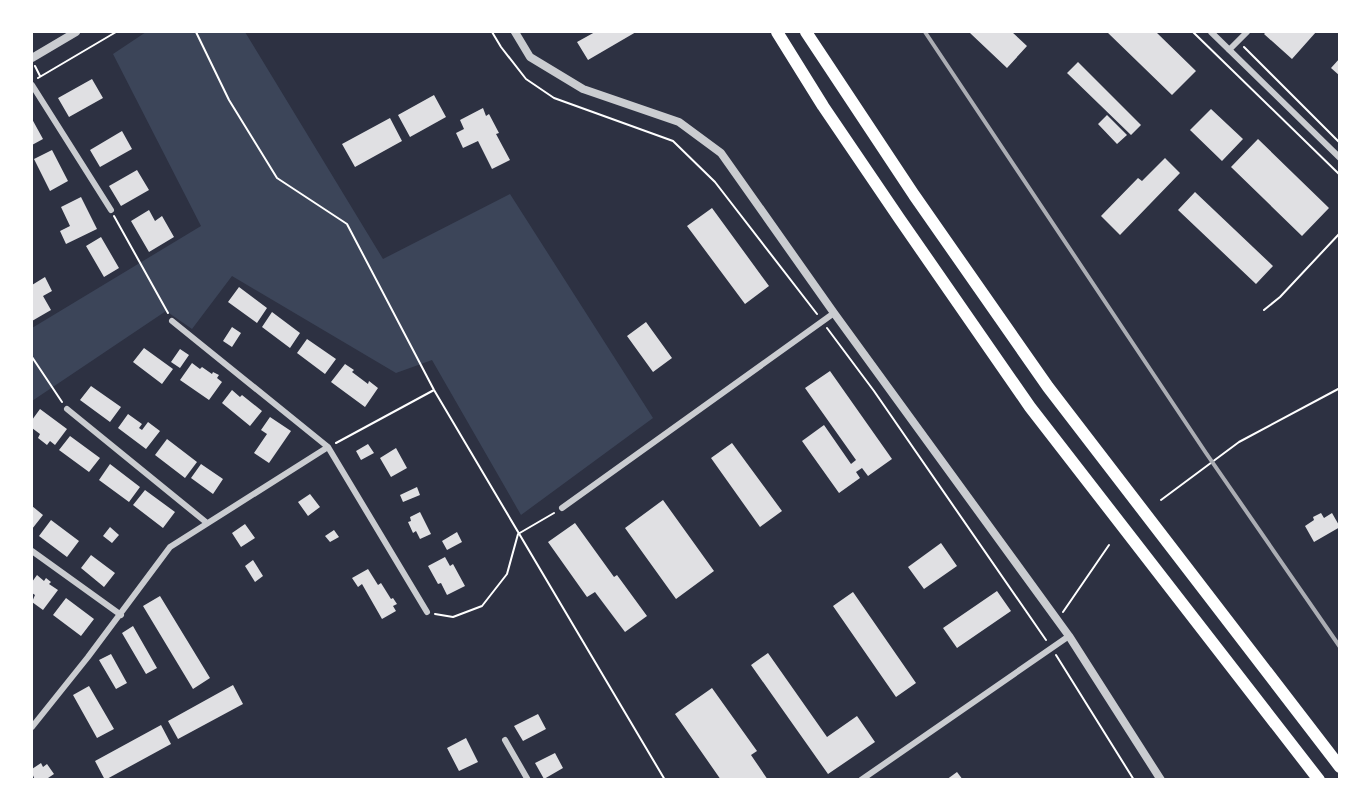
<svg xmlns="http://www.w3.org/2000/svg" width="1371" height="811" viewBox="0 0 1371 811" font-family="Montserrat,sans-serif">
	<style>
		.green { fill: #3c4559 }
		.building { fill: #e0e0e3 }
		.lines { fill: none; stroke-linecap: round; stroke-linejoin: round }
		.path { stroke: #fff; stroke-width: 2 }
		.minor { stroke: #caccd0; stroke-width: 6 }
		.tertiary { stroke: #caccd0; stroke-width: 8 }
		.trunk { stroke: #fff; stroke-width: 12 }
		.rail { stroke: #abadb3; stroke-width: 4 }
	</style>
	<rect width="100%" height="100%" fill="#2d3142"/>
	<path class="green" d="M 146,32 L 245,32 L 383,259 L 510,194 L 653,418 L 521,515 L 432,360 L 396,373 L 232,276 L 192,329 L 166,311 L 32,401 L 32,328 L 201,226 L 113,54 Z"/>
	<path class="building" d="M 595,32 L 636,32 L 588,60 L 577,42 Z
		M 971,32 L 1012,32 L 1027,46 L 1007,68 L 970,33 Z
		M 1107,32 L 1156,32 L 1196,71 L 1172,95 Z
		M 1266,32 L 1316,32 L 1292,59 L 1264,34 Z
		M 1340,58 L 1340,76 L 1331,68 Z
		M 1078,62 L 1141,125 L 1131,135 L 1067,73 Z
		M 92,79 L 103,98 L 69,117 L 58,98 Z
		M 434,95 L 446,117 L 410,137 L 398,115 Z
		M 483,108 L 486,116 L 489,114 L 499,133 L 496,134 L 510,160 L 492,169 L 478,141 L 463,148 L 456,133 L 464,129 L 460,120 Z
		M 1211,109 L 1243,139 L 1222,161 L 1190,130 Z
		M 1107,115 L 1127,135 L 1117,144 L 1098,124 Z
		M 390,118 L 402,141 L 355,167 L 342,144 Z
		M 32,119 L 43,139 L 32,145 Z
		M 122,131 L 132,149 L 100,167 L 90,150 Z
		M 1258,139 L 1329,208 L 1302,236 L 1231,167 Z
		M 52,150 L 68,181 L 50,191 L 34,159 Z
		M 1165,158 L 1180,173 L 1120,235 L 1101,216 L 1138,178 L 1142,181 Z
		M 137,170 L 149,190 L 121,206 L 109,186 Z
		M 1195,192 L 1273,266 L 1256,284 L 1178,210 Z
		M 81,197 L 97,229 L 66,244 L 60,231 L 70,226 L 61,207 Z
		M 712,208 L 769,286 L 745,304 L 687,226 Z
		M 149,210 L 155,221 L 162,216 L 174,237 L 149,252 L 131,221 Z
		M 101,237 L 119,268 L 104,277 L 86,246 Z
		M 45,277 L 52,291 L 43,296 L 51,310 L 32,321 L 32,285 Z
		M 239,287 L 267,308 L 257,323 L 228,302 Z
		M 272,312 L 300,333 L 290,348 L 262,327 Z
		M 646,322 L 672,358 L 653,372 L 627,336 Z
		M 232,327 L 241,333 L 232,347 L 223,341 Z
		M 307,339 L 336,359 L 325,374 L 297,353 Z
		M 144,348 L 173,369 L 162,384 L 133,362 Z
		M 180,349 L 189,355 L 180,368 L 171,362 Z
		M 192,363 L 200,369 L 202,367 L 212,374 L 213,372 L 219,375 L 217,378 L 222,382 L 209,400 L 180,380 Z
		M 345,364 L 354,370 L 352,372 L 368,384 L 369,381 L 378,388 L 365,407 L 331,382 Z
		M 830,371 L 892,459 L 868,476 L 862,468 L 856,472 L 860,478 L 839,493 L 802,441 L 824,425 L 851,464 L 856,460 L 805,388 Z
		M 91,386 L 121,407 L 110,422 L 80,400 Z
		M 232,390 L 240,397 L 242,395 L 262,411 L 250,426 L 222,403 Z
		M 40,409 L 67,429 L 55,445 L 50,441 L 47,445 L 38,438 L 40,434 L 32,428 L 32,420 Z
		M 128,414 L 142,424 L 139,428 L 142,430 L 148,422 L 160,431 L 146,449 L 118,428 Z
		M 270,417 L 291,431 L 269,463 L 254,453 L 267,434 L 261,430 Z
		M 70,436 L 100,458 L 89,472 L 59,450 Z
		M 167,439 L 197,462 L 185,478 L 155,455 Z
		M 732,443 L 782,511 L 760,527 L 711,458 Z
		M 368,444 L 374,453 L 361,460 L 356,451 Z
		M 396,448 L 407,468 L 391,477 L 380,458 Z
		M 110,464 L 140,487 L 129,502 L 99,480 Z
		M 201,464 L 223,479 L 213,494 L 191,478 Z
		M 417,487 L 420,495 L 403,502 L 400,495 Z
		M 145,490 L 175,512 L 163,528 L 133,505 Z
		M 310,494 L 320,507 L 308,516 L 298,502 Z
		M 663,500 L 714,571 L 676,599 L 625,528 Z
		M 32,506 L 43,515 L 32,529 Z
		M 420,512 L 431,534 L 420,539 L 416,531 L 413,533 L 408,522 L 411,521 L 410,517 Z
		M 1321,513 L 1324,518 L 1332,513 L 1340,527 L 1314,542 L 1305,526 L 1314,520 L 1313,517 Z
		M 51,520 L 79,541 L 67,557 L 39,536 Z
		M 575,523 L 614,577 L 617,575 L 647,616 L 625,632 L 595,592 L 587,597 L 548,542 Z
		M 245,524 L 255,538 L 241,547 L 232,533 Z
		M 110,527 L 119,535 L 112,543 L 103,536 Z
		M 334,530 L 339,537 L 330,542 L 325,536 Z
		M 457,532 L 462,542 L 447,550 L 442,541 Z
		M 941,543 L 957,566 L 924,589 L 908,567 Z
		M 91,555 L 115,573 L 104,587 L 81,568 Z
		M 445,557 L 450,566 L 453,564 L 465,586 L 447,595 L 441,583 L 438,584 L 428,566 Z
		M 253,560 L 263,576 L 255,582 L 245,566 Z
		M 368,569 L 378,585 L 381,583 L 391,599 L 393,598 L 397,604 L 393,606 L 396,611 L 382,619 L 362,584 L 358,587 L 352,578 Z
		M 37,575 L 44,581 L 46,578 L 51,582 L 49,584 L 58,590 L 43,610 L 32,602 L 35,595 L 32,593 L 32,582 Z
		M 997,591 L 1011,611 L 957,648 L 943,628 Z
		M 853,592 L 916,683 L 896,697 L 833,606 Z
		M 160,596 L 210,678 L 193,689 L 143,606 Z
		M 66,598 L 94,619 L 81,636 L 53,615 Z
		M 133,626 L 157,668 L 146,674 L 122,633 Z
		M 768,653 L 827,737 L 857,716 L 875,742 L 828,774 L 751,665 Z
		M 111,654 L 127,683 L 116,689 L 99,660 Z
		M 233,685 L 243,704 L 178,739 L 168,721 Z
		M 89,686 L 114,729 L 97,738 L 73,695 Z
		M 712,688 L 757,751 L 751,755 L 768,780 L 721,780 L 675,714 Z
		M 538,714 L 546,729 L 523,741 L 514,726 Z
		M 161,725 L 171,744 L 105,780 L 95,761 Z
		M 466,738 L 478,762 L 459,771 L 447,748 Z
		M 555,753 L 563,768 L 544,779 L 535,763 Z
		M 41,763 L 43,767 L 47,764 L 54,774 L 45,780 L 35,780 L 32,773 L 32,769 Z
		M 957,772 L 963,780 L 946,780 Z"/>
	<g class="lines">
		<path class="path" d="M 196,32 L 229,100 L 277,178 L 347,224 L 434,390 L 665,780
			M 492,32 L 501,47 L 526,79 L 554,98 L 673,141 L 715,182 L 817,314
			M 1193,32 L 1340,175
			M 1244,47 L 1340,143
			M 35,66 L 40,76
			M 38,78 L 116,32
			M 114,216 L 168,313
			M 1264,310 L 1280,297 L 1340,233
			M 827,328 L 874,391 L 1046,640
			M 32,357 L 62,402
			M 336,443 L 434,390
			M 1161,500 L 1239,442 L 1340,388
			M 1063,612 L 1109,545
			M 435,614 L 453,617 L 482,606 L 507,574 L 518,534 L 554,513
			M 1056,655 L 1134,780"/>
		<path class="minor" d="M 1211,32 L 1340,158
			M 1229,50 L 1247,32
			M 32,85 L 111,210
			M 172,321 L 328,447 L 427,612
			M 67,409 L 207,523
			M 562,508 L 834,313
			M 32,551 L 121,615
			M 32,727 L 88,657 L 170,547 L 328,447
			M 505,740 L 528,780
			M 861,780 L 1069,636"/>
		<path class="tertiary" d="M 515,32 L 530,57 L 583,89 L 679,122 L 721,153 L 834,313 L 1069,636 L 1161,780
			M 32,58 L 76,32"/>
		<path class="trunk" d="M 777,32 L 823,106 L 899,218 L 1030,407 L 1319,780
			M 806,32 L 914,195 L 1048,387 L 1340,767"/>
		<path class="rail" d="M 925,32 L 1206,453 L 1340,647"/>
	</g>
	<rect width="1371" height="811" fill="none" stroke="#ffffff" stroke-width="66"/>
</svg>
